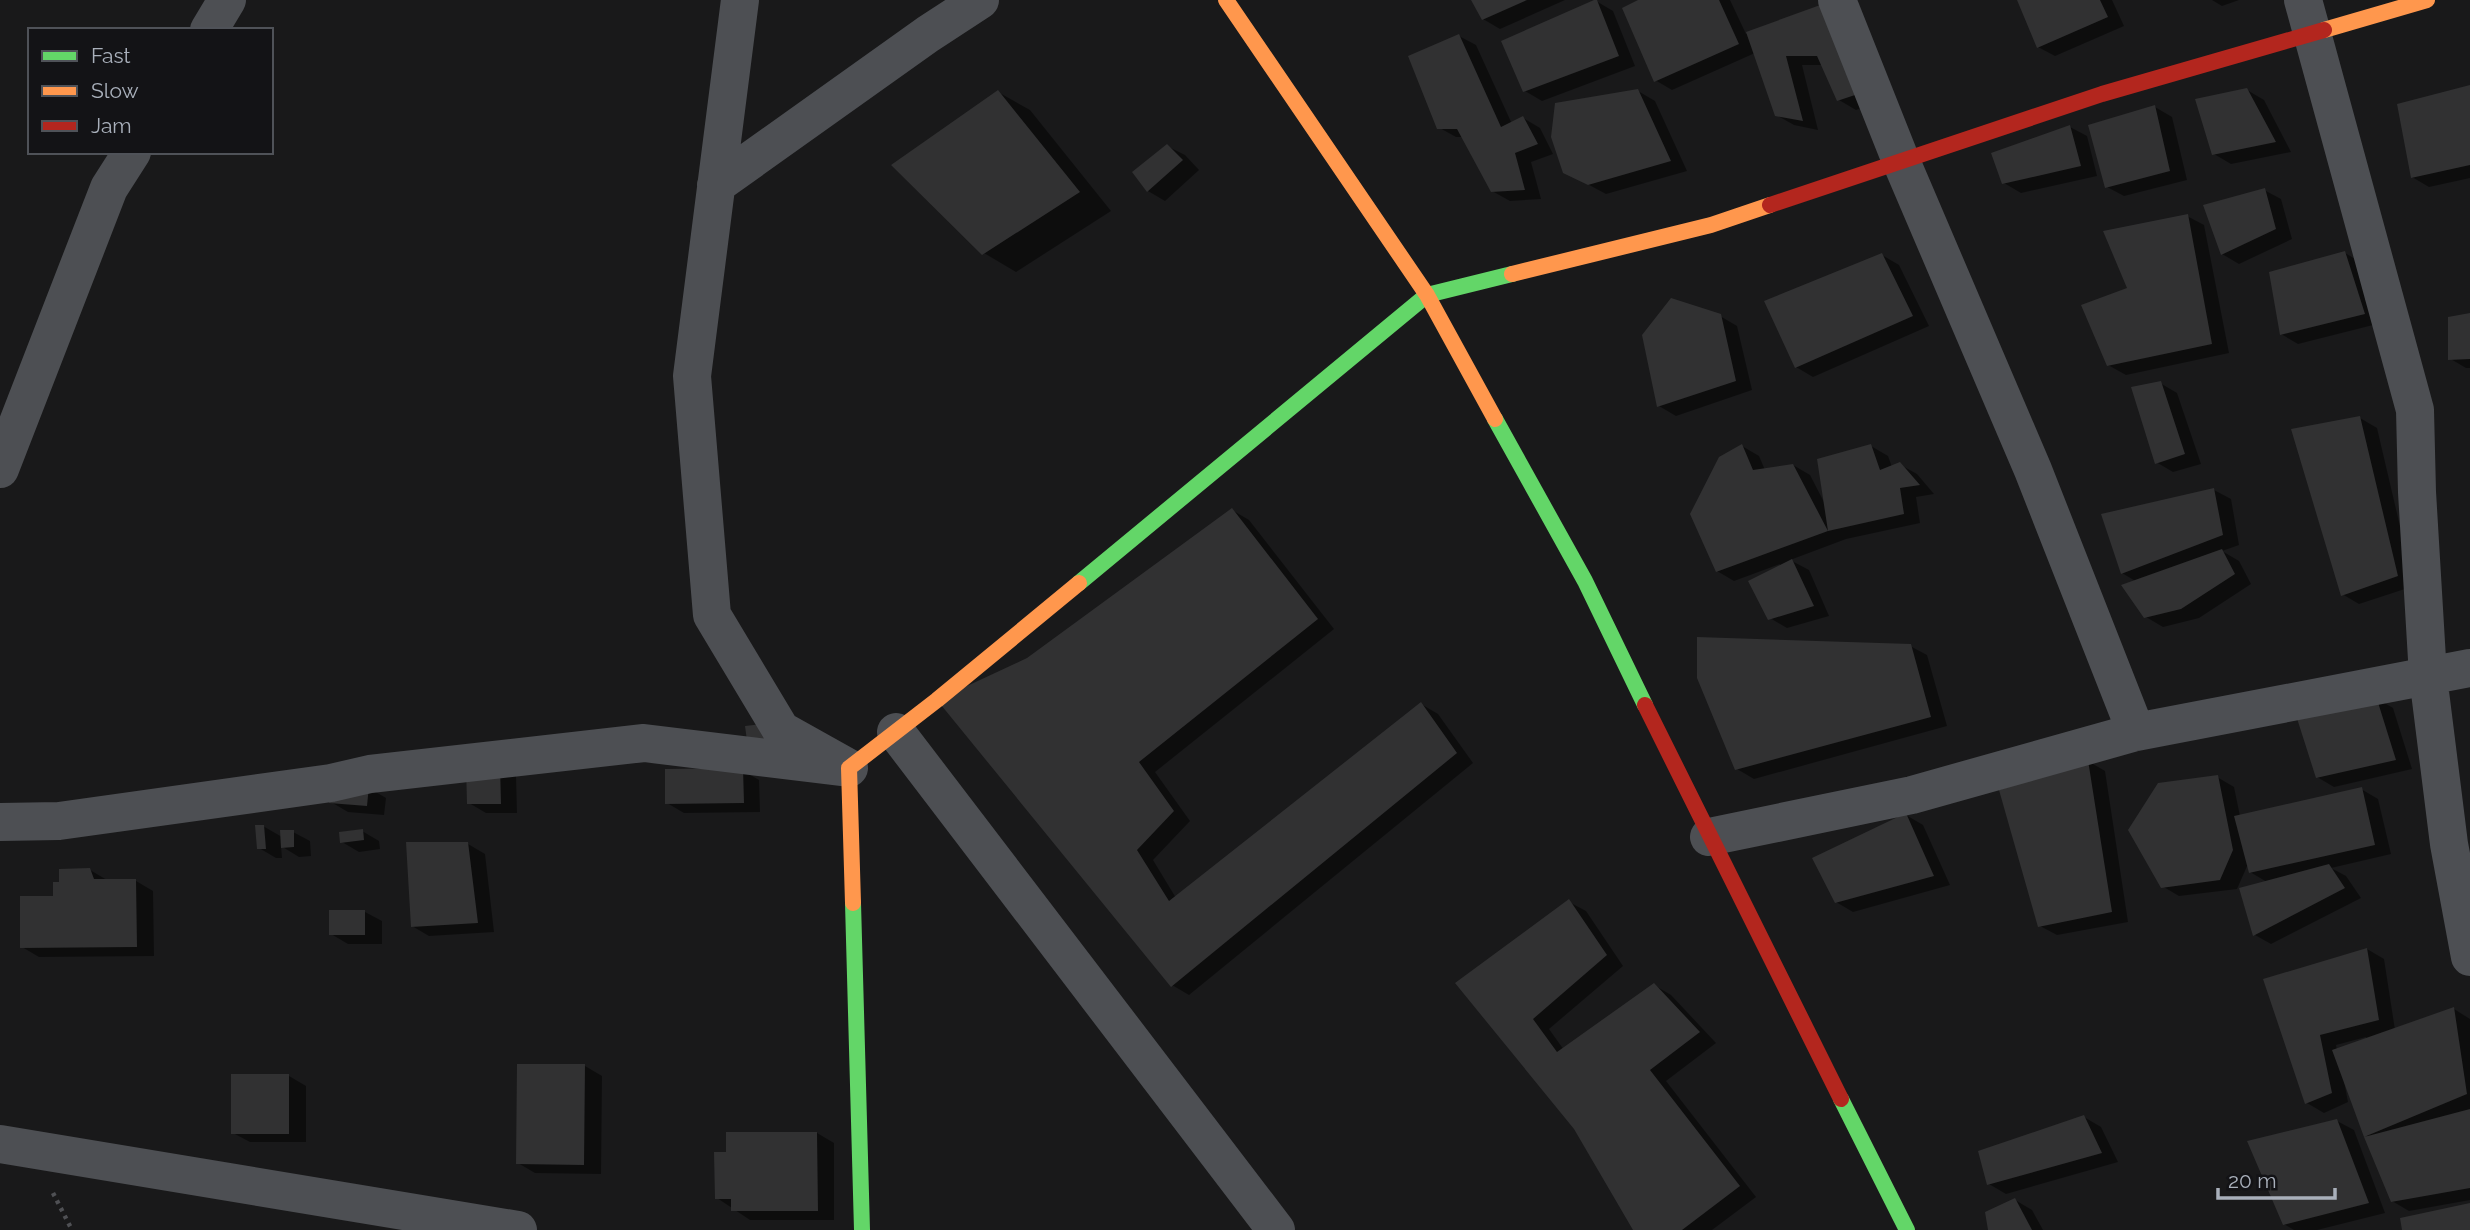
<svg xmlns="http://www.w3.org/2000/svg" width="2470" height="1230" viewBox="0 0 2470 1230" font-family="Raleway,sans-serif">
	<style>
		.shadow { fill: #0007; fill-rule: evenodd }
		.building { fill: #313132 }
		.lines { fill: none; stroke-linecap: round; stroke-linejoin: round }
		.path { stroke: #4f5054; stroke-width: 4.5; stroke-dasharray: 3.5 5; stroke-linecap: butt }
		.street { stroke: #4d4f53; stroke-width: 38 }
		.fast { stroke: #63d668; stroke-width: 16 }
		.slow { stroke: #ff974d; stroke-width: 16 }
		.jam { stroke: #b3261e; stroke-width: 16 }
	</style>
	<rect width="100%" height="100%" fill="#19191a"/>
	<path class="shadow" d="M 1473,0 L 1565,0 L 1500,29 L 1483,19 Z
		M 1642,0 L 1730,0 L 1746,34 L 1823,6 L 1874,104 L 1856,110 L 1839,100 L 1823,65 L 1802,65 L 1818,130 L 1794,125 L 1776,115 L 1755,53 L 1672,90 L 1655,80 Z
		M 2018,0 L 2112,0 L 2124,26 L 2055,56 L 2038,47 Z
		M 2212,0 L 2239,0 L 2222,6 Z
		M 1596,1 L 1613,11 L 1635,66 L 1542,101 L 1525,91 Z
		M 1459,36 L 1476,45 L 1512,124 L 1523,118 L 1540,128 L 1553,154 L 1531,162 L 1541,199 L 1510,201 L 1492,191 L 1464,137 L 1456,137 L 1438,127 Z
		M 2470,87 L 2470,178 L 2429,187 L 2412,177 Z
		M 2247,90 L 2264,100 L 2291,152 L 2231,164 L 2214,154 Z
		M 1638,91 L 1655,101 L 1687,171 L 1606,194 L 1565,172 Z
		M 998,92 L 1030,110 L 1111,211 L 1016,272 L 984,253 Z
		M 2155,107 L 2172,117 L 2187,180 L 2124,196 L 2107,187 Z
		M 2070,127 L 2087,136 L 2097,176 L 2021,193 L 2004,183 Z
		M 1167,146 L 1185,155 L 1199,170 L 1165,201 L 1148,191 Z
		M 2264,190 L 2281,199 L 2292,239 L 2239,264 L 2222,254 Z
		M 2187,216 L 2204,225 L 2229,353 L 2126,375 L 2108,365 Z
		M 2345,253 L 2362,263 L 2381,323 L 2298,344 L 2281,334 Z
		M 1882,255 L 1899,265 L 1929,326 L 1813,377 L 1796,367 Z
		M 2470,315 L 2470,368 L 2466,368 L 2449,358 Z
		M 1720,316 L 1737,326 L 1752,390 L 1676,416 L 1659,406 Z
		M 2160,383 L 2177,393 L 2201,464 L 2173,472 L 2156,462 Z
		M 2360,418 L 2377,428 L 2414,586 L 2359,604 L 2342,594 Z
		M 1742,446 L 1759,456 L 1765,470 L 1793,465 L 1810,475 L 1825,504 L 1871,446 L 1888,456 L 1892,467 L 1899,464 L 1917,474 L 1934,494 L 1916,497 L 1920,523 L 1846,539 L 1790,560 L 1809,570 L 1829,616 L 1787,628 L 1770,618 L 1780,564 L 1734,581 L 1717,571 Z
		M 2214,490 L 2231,499 L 2239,545 L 2222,551 L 2239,561 L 2251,584 L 2199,618 L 2163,627 L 2146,617 L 2137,582 L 2122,573 Z
		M 1232,510 L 1249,520 L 1334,629 L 1155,772 L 1190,821 L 1153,860 L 1176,898 L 1421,704 L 1438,714 L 1473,763 L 1189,995 L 1172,985 L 1028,660 Z
		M 1910,646 L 1927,655 L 1947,726 L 1754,779 L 1737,769 Z
		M 2376,698 L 2393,708 L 2412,769 L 2334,787 L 2317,777 Z
		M 2088,761 L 2105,771 L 2128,922 L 2057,935 L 2040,926 Z
		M 499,767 L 516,776 L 517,813 L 486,813 L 469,803 Z
		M 742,770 L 759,780 L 760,812 L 684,813 L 667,803 Z
		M 2217,777 L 2234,787 L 2240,816 L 2361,789 L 2378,799 L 2391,854 L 2331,868 L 2346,876 L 2361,898 L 2271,944 L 2255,935 L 2267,882 L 2250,872 L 2248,864 L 2237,889 L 2179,896 L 2162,886 Z
		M 369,788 L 386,798 L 384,815 L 348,812 L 331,802 Z
		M 1906,815 L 1923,825 L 1950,885 L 1853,912 L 1836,902 Z
		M 263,826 L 282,837 L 293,832 L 310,841 L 311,856 L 299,857 L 281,846 L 282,858 L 276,858 L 259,848 Z
		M 362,831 L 379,841 L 380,849 L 359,852 L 342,842 Z
		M 468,844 L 485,854 L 494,932 L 429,936 L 412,926 Z
		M 90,870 L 107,880 L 136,881 L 153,891 L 154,956 L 39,957 L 22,947 L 55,897 Z
		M 1569,902 L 1586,911 L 1623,966 L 1549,1029 L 1564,1050 L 1654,985 L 1671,995 L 1716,1043 L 1666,1081 L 1756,1197 L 1712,1230 L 1635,1230 L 1576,1128 L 1457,983 Z
		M 365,912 L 382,921 L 382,944 L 348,944 L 331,934 Z
		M 2367,949 L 2384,959 L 2395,1030 L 2454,1009 L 2470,1019 L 2470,1200 L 2409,1211 L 2392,1201 L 2346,1080 L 2344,1081 L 2348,1102 L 2324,1113 L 2307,1103 L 2266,980 ZM 2366,1037 L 2367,1040 L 2337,1050 L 2336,1045 Z
		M 585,1066 L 602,1076 L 601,1174 L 535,1173 L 518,1163 Z
		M 289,1076 L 306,1086 L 306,1142 L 250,1142 L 233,1133 Z
		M 2084,1117 L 2101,1127 L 2118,1162 L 2006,1194 L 1989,1184 Z
		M 2337,1121 L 2354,1130 L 2385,1213 L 2317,1230 L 2294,1230 L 2284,1224 Z
		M 817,1133 L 834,1143 L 834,1220 L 750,1220 L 717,1198 L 728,1154 Z
		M 2015,1200 L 2032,1210 L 2043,1230 L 1990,1230 Z"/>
	<path class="building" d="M 1471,0 L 1527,0 L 1482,20 Z
		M 1594,0 L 1597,0 L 1619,56 L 1523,92 L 1501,41 Z
		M 1638,0 L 1719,0 L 1739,44 L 1654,82 L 1622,8 Z
		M 2017,0 L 2100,0 L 2108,17 L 2037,48 Z
		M 1823,4 L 1858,94 L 1837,101 L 1817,56 L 1786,56 L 1803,121 L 1775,116 L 1746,32 Z
		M 1459,34 L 1501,127 L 1523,116 L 1538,144 L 1515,153 L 1525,190 L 1491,192 L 1457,129 L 1437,129 L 1408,56 Z
		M 2470,85 L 2470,165 L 2411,178 L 2397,104 Z
		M 2247,88 L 2276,142 L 2212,155 L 2195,99 Z
		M 1638,89 L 1671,161 L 1588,185 L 1563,173 L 1551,137 L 1555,103 Z
		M 998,90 L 1080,192 L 982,255 L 891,165 Z
		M 2155,105 L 2170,171 L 2105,188 L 2088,125 Z
		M 2070,125 L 2081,166 L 2002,184 L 1991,153 Z
		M 1167,144 L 1183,160 L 1147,192 L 1132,172 Z
		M 2265,188 L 2276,229 L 2221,255 L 2203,205 Z
		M 2188,214 L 2212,344 L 2107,366 L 2081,305 L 2127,288 L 2103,231 Z
		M 2345,251 L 2365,314 L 2280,335 L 2269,272 Z
		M 1882,253 L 1913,316 L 1795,368 L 1764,301 Z
		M 1671,298 L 1721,314 L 1736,381 L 1657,407 L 1642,335 Z
		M 2470,313 L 2470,359 L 2448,360 L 2448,317 Z
		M 2161,381 L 2185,454 L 2155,464 L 2131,387 Z
		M 2360,416 L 2398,576 L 2341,596 L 2291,429 Z
		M 1742,444 L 1753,470 L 1793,464 L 1828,531 L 1817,459 L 1871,444 L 1880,470 L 1900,462 L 1920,485 L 1900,488 L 1904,514 L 1828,531 L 1716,572 L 1690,514 L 1719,457 Z
		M 2214,488 L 2223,535 L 2121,574 L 2101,514 Z
		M 1232,508 L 1318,619 L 1139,762 L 1174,811 L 1137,850 L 1169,901 L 1421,702 L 1457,753 L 1171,987 L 937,700 L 1027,658 Z
		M 2222,549 L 2235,574 L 2181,609 L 2144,618 L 2121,585 Z
		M 1792,559 L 1814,606 L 1768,620 L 1748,581 Z
		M 1697,637 L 1911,644 L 1931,717 L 1735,770 L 1697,678 Z
		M 2376,696 L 2396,760 L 2316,778 L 2294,709 Z
		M 770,723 L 775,760 L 750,763 L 745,726 Z
		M 2088,760 L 2112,912 L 2038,927 L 1999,790 Z
		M 466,765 L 500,765 L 501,804 L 467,804 Z
		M 743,768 L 744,803 L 665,804 L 665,769 Z
		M 2218,775 L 2233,850 L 2220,880 L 2161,888 L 2128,830 L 2158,783 Z
		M 331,783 L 369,786 L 367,806 L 329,803 Z
		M 2362,787 L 2375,845 L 2249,873 L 2234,816 Z
		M 1906,813 L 1934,876 L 1835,903 L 1812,858 Z
		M 255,825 L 264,825 L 266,849 L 257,849 Z
		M 363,829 L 364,840 L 340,843 L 339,832 Z
		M 280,830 L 294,830 L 294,847 L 281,848 Z
		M 406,842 L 468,842 L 478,923 L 411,927 Z
		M 2329,864 L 2345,888 L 2253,936 L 2239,888 Z
		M 90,868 L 94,879 L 136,879 L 137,947 L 20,948 L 20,896 L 53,896 L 53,882 L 59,882 L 59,869 Z
		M 1569,899 L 1607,955 L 1533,1019 L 1557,1052 L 1654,983 L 1700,1032 L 1650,1070 L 1740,1186 L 1682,1230 L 1633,1230 L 1574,1129 L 1455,983 Z
		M 329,910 L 365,910 L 365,935 L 329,935 Z
		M 2367,948 L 2379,1020 L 2320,1035 L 2332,1093 L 2305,1104 L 2263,979 Z
		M 2454,1007 L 2467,1094 L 2364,1137 L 2332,1050 Z
		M 517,1064 L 585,1064 L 584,1165 L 516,1164 Z
		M 231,1074 L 289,1074 L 289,1134 L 231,1134 Z
		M 2470,1109 L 2470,1188 L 2391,1202 L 2364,1137 Z
		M 2084,1115 L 2102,1153 L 1987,1185 L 1978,1151 Z
		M 2337,1119 L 2369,1203 L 2283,1225 L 2247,1141 Z
		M 726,1132 L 817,1132 L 818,1211 L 731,1211 L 731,1199 L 715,1199 L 714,1152 L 726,1152 Z
		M 2015,1198 L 2032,1230 L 1988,1230 L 1985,1212 Z
		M 2470,1203 L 2470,1230 L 2402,1230 L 2400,1218 Z"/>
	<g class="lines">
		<path class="path" d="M 53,1193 L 72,1230"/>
		<path class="street" d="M 1837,0 L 1901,161 L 2033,470 L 2136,732
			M 2303,0 L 2415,410 L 2417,492 L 2428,676 L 2449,844 L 2470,957
			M 209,30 L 227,0
			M 716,185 L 928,34 L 980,0
			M 0,469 L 109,188 L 132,152
			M 896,732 L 1276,1230
			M 0,822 L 59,821 L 331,783 L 370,774 L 644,743 L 849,768 L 781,730 L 712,615 L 692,376 L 740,0
			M 1709,837 L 1912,795 L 2136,732 L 2470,668
			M 0,1144 L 518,1230"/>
		<path class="fast" d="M 1495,419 L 1585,581 L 1645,705
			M 1079,583 L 1427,295 L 1512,274
			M 853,903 L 862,1230
			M 1841,1099 L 1907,1230"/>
		<path class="slow" d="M 1226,0 L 1427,295 L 1495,419
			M 2324,30 L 2427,0
			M 1512,274 L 1711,225 L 1770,205
			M 853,903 L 849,768 L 937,700 L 1079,583"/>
		<path class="jam" d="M 1770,205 L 2102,94 L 2324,30
			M 1645,705 L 1841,1099"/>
	</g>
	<rect x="28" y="28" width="245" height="126" fill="#131316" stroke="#4f5258" stroke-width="2"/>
	<rect x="42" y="51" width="35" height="10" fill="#63d668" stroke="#4f5258" stroke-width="2"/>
	<text x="91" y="63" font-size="21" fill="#a9b0bb">Fast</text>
	<rect x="42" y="86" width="35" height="10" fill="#ff974d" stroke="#4f5258" stroke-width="2"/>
	<text x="91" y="98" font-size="21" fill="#a9b0bb">Slow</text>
	<rect x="42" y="121" width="35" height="10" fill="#b3261e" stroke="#4f5258" stroke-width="2"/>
	<text x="91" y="133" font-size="21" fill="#a9b0bb">Jam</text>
	<path d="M2218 1188v10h117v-10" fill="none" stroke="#a9b0bb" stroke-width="3.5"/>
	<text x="2228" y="1188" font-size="21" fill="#a9b0bb" stroke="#131316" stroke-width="5" paint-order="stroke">20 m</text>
</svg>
